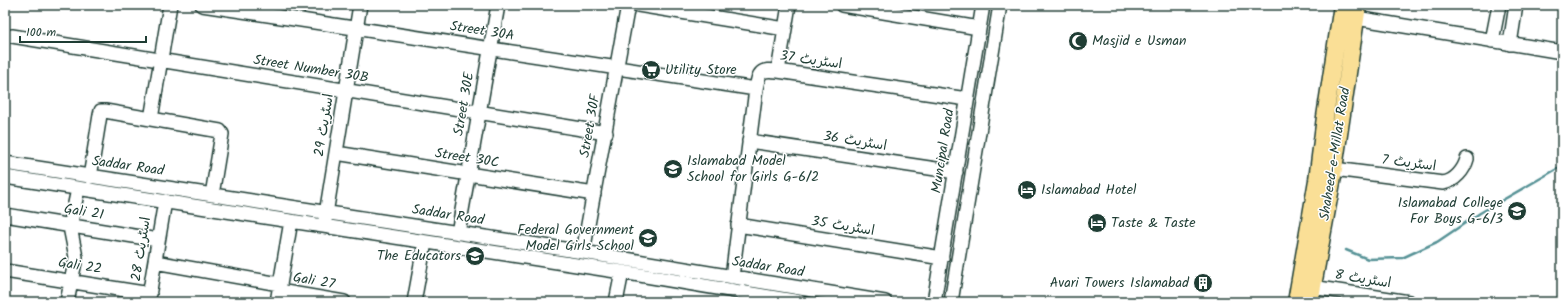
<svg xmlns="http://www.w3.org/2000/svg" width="1567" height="307" viewBox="0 0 1567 307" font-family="Kalam,'Playpen Sans Arabic',sans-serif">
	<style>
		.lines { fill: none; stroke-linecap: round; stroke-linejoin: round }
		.stream { stroke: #569296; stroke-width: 2.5 }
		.minor-casing { stroke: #1f3d34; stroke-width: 16 }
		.major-casing { stroke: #1f3d34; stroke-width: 19 }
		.minor { stroke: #fff; stroke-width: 13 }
		.major { stroke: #fadf96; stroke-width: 16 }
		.labels { text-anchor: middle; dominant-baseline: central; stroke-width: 3; stroke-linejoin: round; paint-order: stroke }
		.street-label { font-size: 14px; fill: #1f3d34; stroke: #fff }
		.poi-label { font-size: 14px; fill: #1f3d34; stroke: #fff; text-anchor: start }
	</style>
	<rect width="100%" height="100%" fill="#fff"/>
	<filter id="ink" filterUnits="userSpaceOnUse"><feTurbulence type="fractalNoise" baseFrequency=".025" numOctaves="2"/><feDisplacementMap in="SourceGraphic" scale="8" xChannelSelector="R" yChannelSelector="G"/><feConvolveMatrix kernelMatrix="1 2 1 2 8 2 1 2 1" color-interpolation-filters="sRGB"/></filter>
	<g filter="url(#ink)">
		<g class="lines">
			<path class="stream" d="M 1346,250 L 1368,259 L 1402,258 L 1437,242 L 1480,213 L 1562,166"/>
			<g class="minor-casing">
				<path id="minor" d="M 202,5 L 756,89
					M 638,5 L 785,29
					M 842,5 L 979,28
					M 1356,18 L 1562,52
					M 12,36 L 606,133
					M 1492,41 L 1499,5
					M 1510,44 L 1516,5
					M 778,71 L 789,5
					M 151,119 L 170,5
					M 749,141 L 956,172
					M 336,153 L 594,194
					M 5,163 L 583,252 L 885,302
					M 1334,169 L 1443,183 C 1455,181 1464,170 1467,159
					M 5,177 L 622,272 L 800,302
					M 90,177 L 100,115 L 101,111 L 105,111 L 220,131 L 222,134 L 212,195
					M 5,215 L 158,240
					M 325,220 L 360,5
					M 738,225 L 942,258
					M 458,233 L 498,5
					M 583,252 L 628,5
					M 155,262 L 279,284
					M 5,271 L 150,294
					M 732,277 L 756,89 C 759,72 760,69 778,71 L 967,99
					M 1312,287 L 1409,302
					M 279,291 L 344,302
					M 67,302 L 76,257 L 70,227 L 78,189
					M 148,302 L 165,201
					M 277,302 L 291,221
					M 414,302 L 425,242
					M 616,302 L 622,272
					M 934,302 L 983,5
					M 951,302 L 1000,5"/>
			</g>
			<g class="major-casing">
				<path id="major" d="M 1296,302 L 1317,180 L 1325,117 L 1342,5
					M 1310,302 L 1332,182 L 1358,5"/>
			</g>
			<use href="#minor" class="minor"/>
			<use href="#major" class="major"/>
		</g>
	</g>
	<defs>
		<g id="mosque-disc" transform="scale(1)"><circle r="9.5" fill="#1f3d34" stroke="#fff"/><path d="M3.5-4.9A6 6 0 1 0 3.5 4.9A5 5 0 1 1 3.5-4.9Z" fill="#fff"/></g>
		<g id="supermarket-disc" transform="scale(1)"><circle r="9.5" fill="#1f3d34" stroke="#fff"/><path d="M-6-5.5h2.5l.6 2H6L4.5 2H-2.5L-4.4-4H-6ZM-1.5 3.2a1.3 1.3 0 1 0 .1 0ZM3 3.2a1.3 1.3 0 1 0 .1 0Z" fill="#fff"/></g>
		<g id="school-disc" transform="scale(1)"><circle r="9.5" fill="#1f3d34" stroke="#fff"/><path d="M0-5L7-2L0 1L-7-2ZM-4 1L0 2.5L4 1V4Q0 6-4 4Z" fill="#fff"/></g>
		<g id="hotel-disc" transform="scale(1)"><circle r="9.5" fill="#1f3d34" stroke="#fff"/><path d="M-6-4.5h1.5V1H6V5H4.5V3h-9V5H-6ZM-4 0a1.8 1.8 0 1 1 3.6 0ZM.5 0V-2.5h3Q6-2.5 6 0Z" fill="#fff"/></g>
		<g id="university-disc" transform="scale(1)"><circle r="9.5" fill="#1f3d34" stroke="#fff"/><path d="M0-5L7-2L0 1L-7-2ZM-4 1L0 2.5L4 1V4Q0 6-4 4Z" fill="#fff"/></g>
		<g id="building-disc" transform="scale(1)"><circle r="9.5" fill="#1f3d34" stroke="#fff"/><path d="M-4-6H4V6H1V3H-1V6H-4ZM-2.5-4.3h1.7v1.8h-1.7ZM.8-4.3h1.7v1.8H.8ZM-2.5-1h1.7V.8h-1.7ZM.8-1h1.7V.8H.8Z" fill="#fff"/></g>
	</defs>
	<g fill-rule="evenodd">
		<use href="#mosque-disc" x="1078" y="41"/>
		<use href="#supermarket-disc" x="651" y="70"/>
		<use href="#school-disc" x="673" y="169"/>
		<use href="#hotel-disc" x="1027" y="190"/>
		<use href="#university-disc" x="1517" y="211"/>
		<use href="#hotel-disc" x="1097" y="223"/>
		<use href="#school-disc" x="648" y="238"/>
		<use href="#school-disc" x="475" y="256"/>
		<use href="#building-disc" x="1203" y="283"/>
	</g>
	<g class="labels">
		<g class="street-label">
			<text transform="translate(482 31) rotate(9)">Street 30A</text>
			<text transform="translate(811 60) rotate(8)">اسٹریٹ 37</text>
			<text transform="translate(311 69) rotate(9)">Street Number 30B</text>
			<text transform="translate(464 104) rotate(-80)">Street 30E</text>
			<text transform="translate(324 125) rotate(-81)">اسٹریٹ 29</text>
			<text transform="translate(590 126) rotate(-80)">Street 30F</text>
			<text transform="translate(855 141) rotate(9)">اسٹریٹ 36</text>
			<text transform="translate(943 151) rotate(-81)">Muncipal Road</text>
			<text transform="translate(1335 154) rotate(-81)">Shaheed-e-Millat Road</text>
			<text transform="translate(467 158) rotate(9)">Street 30C</text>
			<text transform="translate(1409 163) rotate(7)">اسٹریٹ 7</text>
			<text transform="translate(128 166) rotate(8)">Saddar Road</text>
			<text transform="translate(84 212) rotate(9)">Gali 21</text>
			<text transform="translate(448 215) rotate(9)">Saddar Road</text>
			<text transform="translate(843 226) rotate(9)">اسٹریٹ 35</text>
			<text transform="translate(141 249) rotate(-81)">اسٹریٹ 28</text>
			<text transform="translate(80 266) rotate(9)">Gali 22</text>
			<text transform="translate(768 267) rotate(9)">Saddar Road</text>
			<text transform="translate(1363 279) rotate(9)">اسٹریٹ 8</text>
			<text transform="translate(314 281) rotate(10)">Gali 27</text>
		</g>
		<g class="poi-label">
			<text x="1092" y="41">Masjid e Usman</text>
			<text x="665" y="70">Utility Store</text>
			<text x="687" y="161">Islamabad Model<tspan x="687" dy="16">School for Girls G-6/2</tspan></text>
			<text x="1041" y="190">Islamabad Hotel</text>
			<text x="1503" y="203" text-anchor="end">Islamabad College<tspan x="1503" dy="16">For Boys G-6/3</tspan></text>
			<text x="1111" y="223">Taste &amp; Taste</text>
			<text x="634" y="230" text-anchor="end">Federal Government<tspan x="634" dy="16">Model Girls School</tspan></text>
			<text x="461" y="256" text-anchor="end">The Educators</text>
			<text x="1189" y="283" text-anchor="end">Avari Towers Islamabad</text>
		</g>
	</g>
	<rect width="1567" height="307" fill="none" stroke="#fff" stroke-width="20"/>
	<rect x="10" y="10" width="1547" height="287" fill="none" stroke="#1f3d34" stroke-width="1.5" filter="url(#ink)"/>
	<path d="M20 36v6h126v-6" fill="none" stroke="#1f3d34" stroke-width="2"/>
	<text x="26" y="36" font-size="12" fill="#1f3d34" stroke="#ffffff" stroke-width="3" paint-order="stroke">100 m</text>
</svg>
